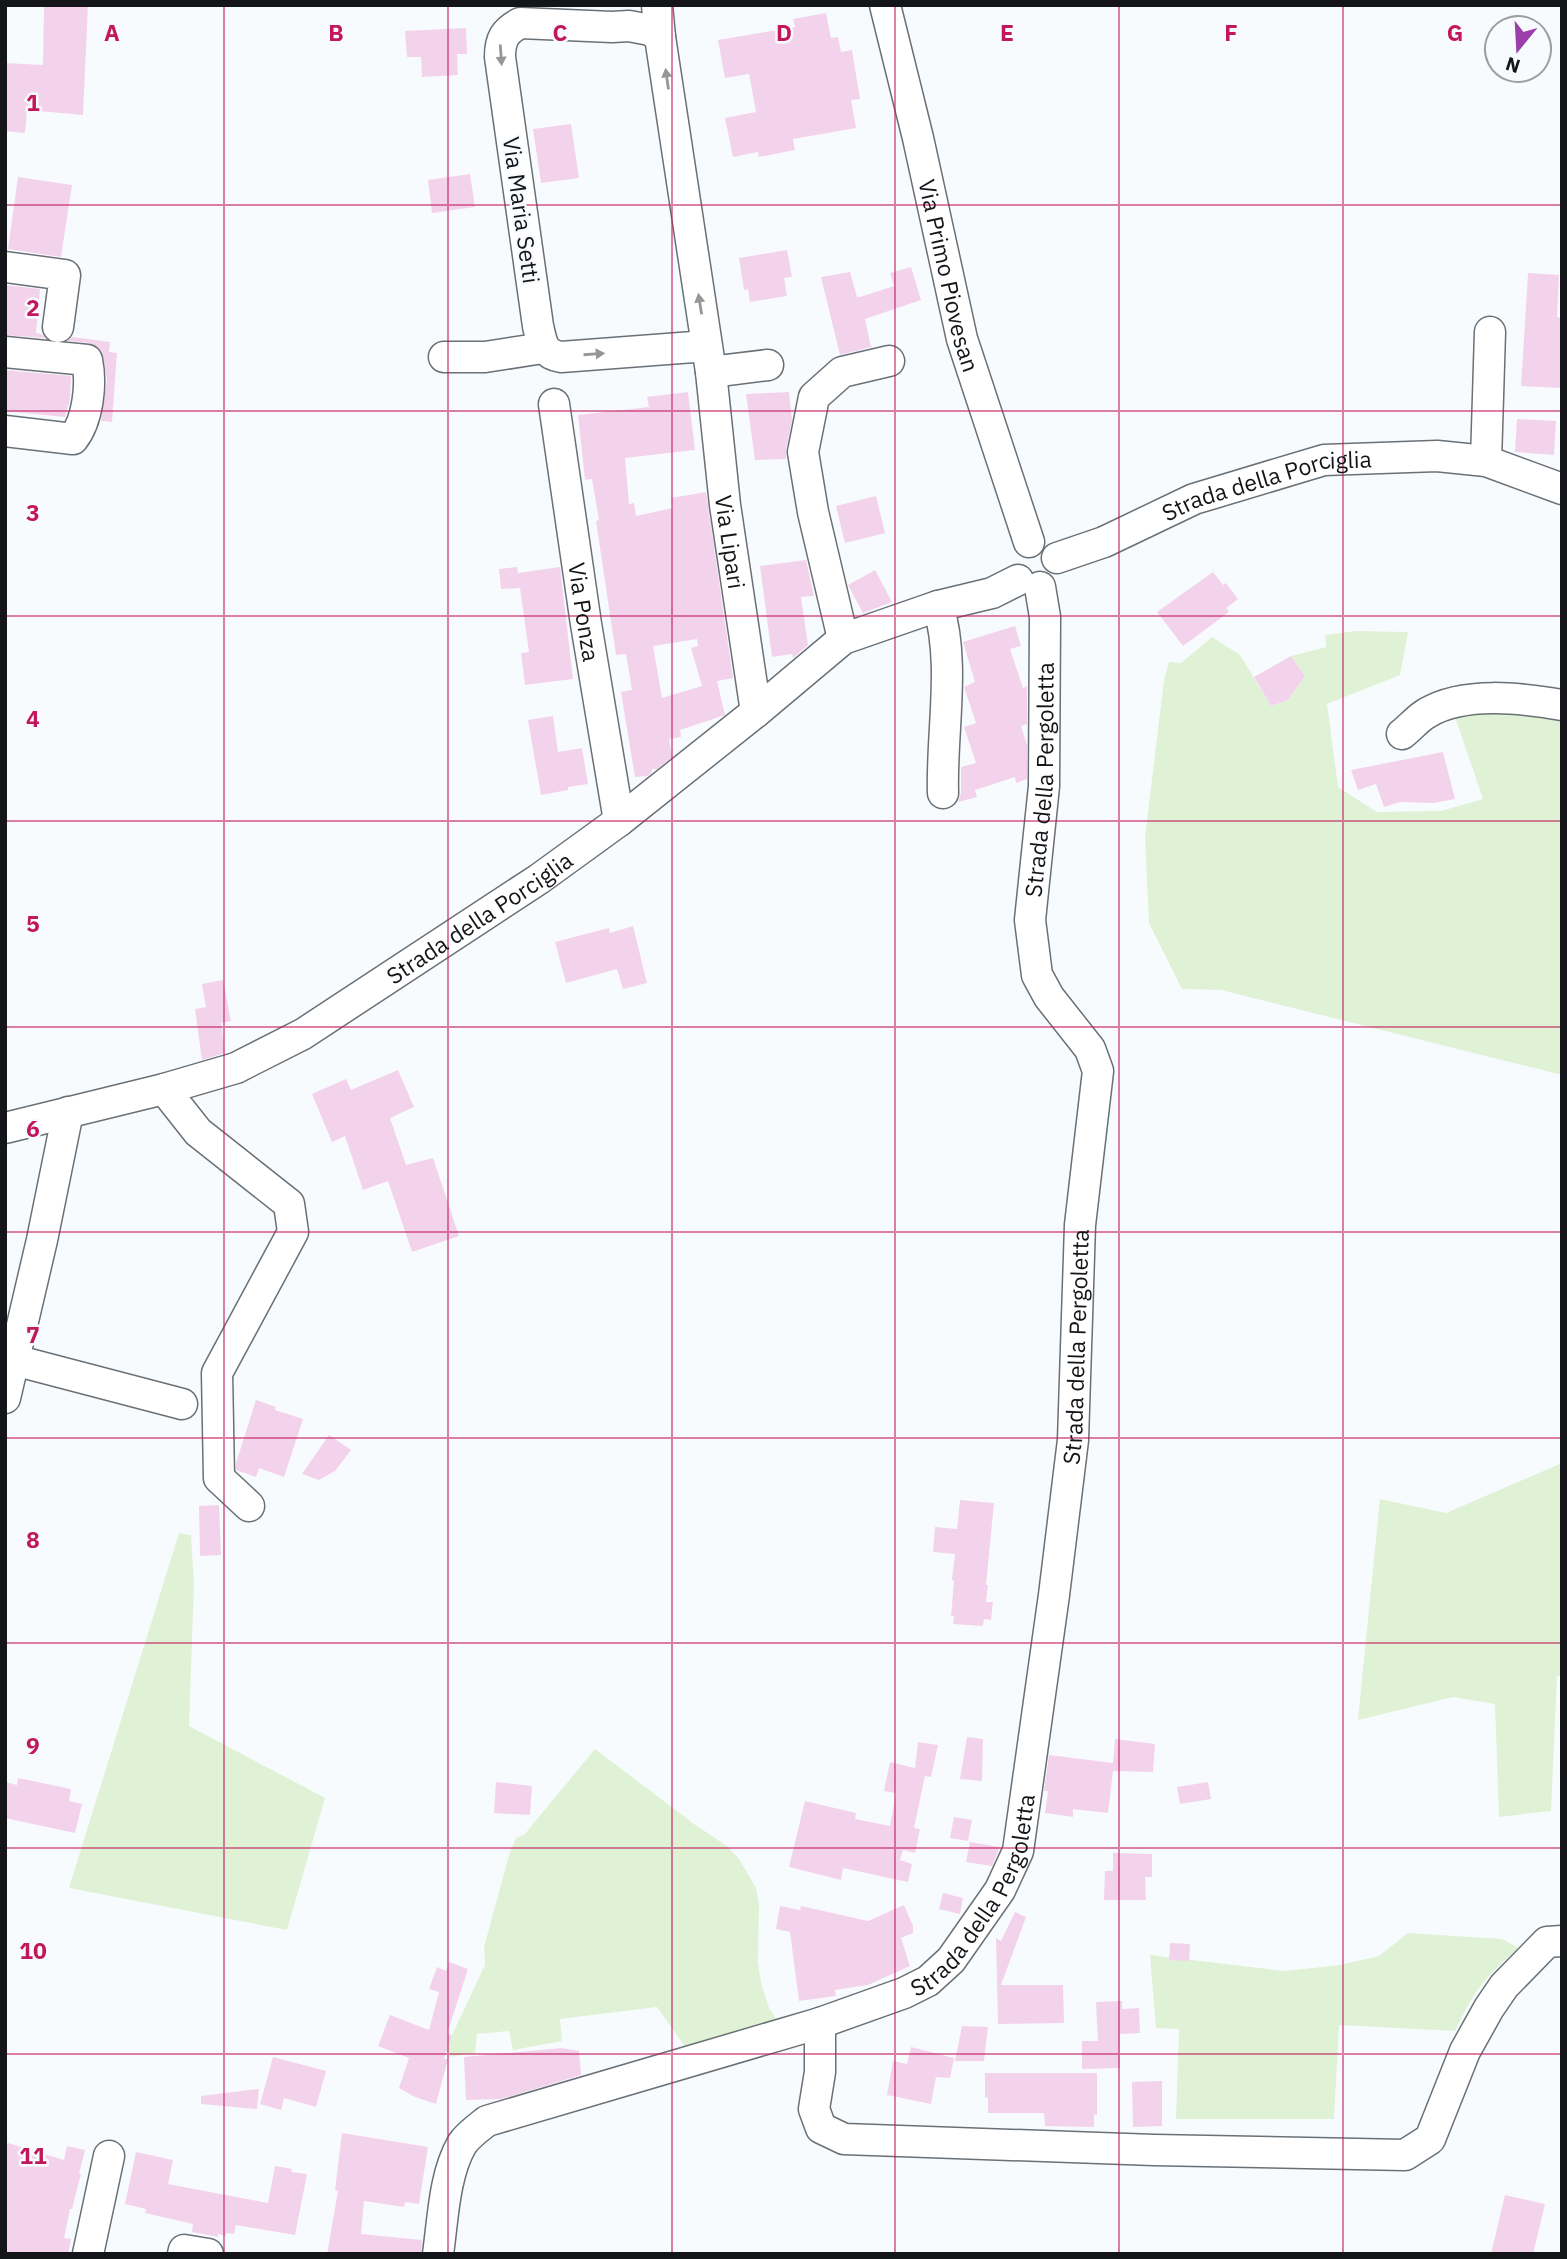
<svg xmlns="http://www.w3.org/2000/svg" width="1567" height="2259" viewBox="0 0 1567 2259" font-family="'IBM Plex Sans',sans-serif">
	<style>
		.green { fill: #e0f2d5 }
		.building { fill: #f3d3eb; fill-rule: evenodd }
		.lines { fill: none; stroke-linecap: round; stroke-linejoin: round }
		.minor-casing { stroke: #697076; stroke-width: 33 }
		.minor { stroke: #fff; stroke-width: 30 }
		.oneway { fill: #959697 }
		.grid { fill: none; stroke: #c2185b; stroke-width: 2; stroke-opacity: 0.55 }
		.labels { text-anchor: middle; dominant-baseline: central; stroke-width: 5; stroke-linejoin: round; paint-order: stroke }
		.street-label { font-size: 23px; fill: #131518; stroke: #f8fbfe }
		.grid-label { font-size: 23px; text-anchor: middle; font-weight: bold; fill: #c2185b; stroke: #f8fbfe; stroke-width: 5; stroke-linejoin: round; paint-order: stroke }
	</style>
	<rect width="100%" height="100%" fill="#f8fbfe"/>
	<path class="green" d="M 1356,631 L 1408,632 L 1400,675 L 1327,704 L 1338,787 L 1377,812 L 1441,811 L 1483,799 L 1451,705 L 1562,705 L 1562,1075 L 1221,990 L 1182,989 L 1149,923 L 1145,837 L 1164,680 L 1169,662 L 1181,663 L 1212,637 L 1240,655 L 1271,706 L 1288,700 L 1305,676 L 1291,656 L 1326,647 L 1325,635 Z
		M 1562,1463 L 1562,1676 L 1557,1676 L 1551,1811 L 1499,1817 L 1495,1704 L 1453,1697 L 1358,1720 L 1380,1499 L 1446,1513 Z
		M 179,1533 L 191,1535 L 194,1584 L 189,1726 L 325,1798 L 287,1930 L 69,1888 Z
		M 595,1749 L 694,1824 L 727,1846 L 739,1859 L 756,1888 L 759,1903 L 758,1962 L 761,1983 L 769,2008 L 781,2026 L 688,2051 L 657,2007 L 560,2019 L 562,2041 L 513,2050 L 509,2031 L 477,2034 L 475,2053 L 449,2057 L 450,2053 L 446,2052 L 452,2035 L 485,1965 L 484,1947 L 510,1852 L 516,1838 L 524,1835 Z
		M 1408,1933 L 1502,1939 L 1519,1948 C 1484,1977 1475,1990 1455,2031 L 1339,2025 L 1334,2119 L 1176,2119 L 1179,2029 L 1156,2028 L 1150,1955 L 1285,1971 L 1340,1965 L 1379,1956 Z"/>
	<path class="building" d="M 44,5 L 88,5 L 83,115 L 27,110 L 25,133 L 5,131 L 5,63 L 43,65 Z
		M 826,13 L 831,38 L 838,37 L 841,52 L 852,50 L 860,99 L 851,100 L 856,128 L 793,139 L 795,150 L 759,157 L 758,152 L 733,157 L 725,118 L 756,112 L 749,74 L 725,78 L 718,40 L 795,27 L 793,19 Z
		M 466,28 L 467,54 L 457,54 L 458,75 L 422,77 L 421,57 L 407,57 L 405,31 Z
		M 571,124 L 579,178 L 541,183 L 533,129 Z
		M 470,174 L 475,207 L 432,213 L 428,180 Z
		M 18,177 L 72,185 L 61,257 L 8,249 Z
		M 787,250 L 792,277 L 784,278 L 787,296 L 750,302 L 748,289 L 744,290 L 739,258 Z
		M 911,267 L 921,300 L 865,319 L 871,347 L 840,355 L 821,277 L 850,272 L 857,297 L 860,297 L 894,286 L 890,273 Z
		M 1528,273 L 1559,275 L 1557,317 L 1562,318 L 1562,388 L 1521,386 Z
		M 5,285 L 40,289 L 36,333 L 42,334 L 45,338 L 5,335 Z
		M 72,337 L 110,342 L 109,352 L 117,353 L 112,422 L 101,421 L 107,380 L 102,351 L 89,343 L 68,341 Z
		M 5,370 L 71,376 L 70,399 L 65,417 L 5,411 Z
		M 688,392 L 695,450 L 625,458 L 629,504 L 634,503 L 636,516 L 673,508 L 671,498 L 706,492 L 733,678 L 717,681 L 725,715 L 680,730 L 681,737 L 669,739 L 672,757 L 657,769 L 652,769 L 652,772 L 648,776 L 635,777 L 621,692 L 632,690 L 626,654 L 616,655 L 596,521 L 599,520 L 592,479 L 585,480 L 578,415 L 649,407 L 647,397 ZM 697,639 L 698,646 L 691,648 L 702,686 L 662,698 L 653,646 Z
		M 789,392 L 792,420 L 786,449 L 786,459 L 755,460 L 746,394 Z
		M 1517,419 L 1556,421 L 1554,455 L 1515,452 Z
		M 876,496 L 885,533 L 845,543 L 836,506 Z
		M 806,560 L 814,596 L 801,597 L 808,645 L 793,658 L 792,654 L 772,657 L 760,566 Z
		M 517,567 L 518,573 L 560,567 L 573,679 L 525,685 L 521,653 L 529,652 L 520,588 L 501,589 L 499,569 Z
		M 875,570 L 892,602 L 863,613 L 848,585 Z
		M 1213,572 L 1223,585 L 1226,583 L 1238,599 L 1226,608 L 1229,612 L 1183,646 L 1157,612 Z
		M 1015,626 L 1021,646 L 1010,649 L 1023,688 L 1027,686 L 1027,724 L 1021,726 L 1027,745 L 1027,779 L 1016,783 L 1015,777 L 975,790 L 977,797 L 958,802 L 961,793 L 961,767 L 976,763 L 964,727 L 976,723 L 964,687 L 975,682 L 963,642 Z
		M 1291,656 L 1305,676 L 1288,700 L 1271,706 L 1254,677 Z
		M 553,716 L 558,752 L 582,748 L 588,784 L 568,787 L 568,790 L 541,795 L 528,720 Z
		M 1443,752 L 1455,799 L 1434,803 L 1400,802 L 1384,807 L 1376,784 L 1358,790 L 1351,770 Z
		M 633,926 L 647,983 L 623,989 L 617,969 L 566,983 L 555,942 L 609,928 L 610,933 Z
		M 223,980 L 231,1021 L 221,1023 L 225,1053 L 202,1060 L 195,1009 L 206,1007 L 202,984 Z
		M 398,1070 L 414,1107 L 390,1118 L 406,1165 L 433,1158 L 459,1236 L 412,1252 L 388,1181 L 363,1190 L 345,1136 L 332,1142 L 312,1094 L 346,1079 L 351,1090 Z
		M 256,1400 L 276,1407 L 275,1410 L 303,1419 L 284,1477 L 259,1468 L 256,1477 L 236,1470 L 236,1463 Z
		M 329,1435 L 351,1450 L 335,1471 L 319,1480 L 302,1474 Z
		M 960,1500 L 994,1503 L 986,1585 L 988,1585 L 986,1602 L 993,1602 L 991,1620 L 984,1619 L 983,1626 L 953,1624 L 954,1616 L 951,1616 L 954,1581 L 952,1580 L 955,1554 L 933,1552 L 935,1527 L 957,1529 Z
		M 219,1505 L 221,1555 L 200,1556 L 199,1506 Z
		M 967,1737 L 983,1739 L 982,1781 L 960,1779 Z
		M 1115,1739 L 1155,1744 L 1153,1772 L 1113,1771 L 1108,1813 L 1073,1809 L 1073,1817 L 1045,1813 L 1048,1791 L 1044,1791 L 1049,1755 L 1113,1763 Z
		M 918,1742 L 938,1745 L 931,1777 L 925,1776 L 914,1828 L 920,1829 L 915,1853 L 903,1850 L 900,1860 L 912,1864 L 908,1882 L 843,1868 L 841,1880 L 789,1867 L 805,1801 L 856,1813 L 855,1819 L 890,1826 L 896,1793 L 884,1791 L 890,1762 L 915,1768 Z
		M 18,1778 L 71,1789 L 69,1801 L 82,1804 L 75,1833 L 5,1818 L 5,1782 L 17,1785 Z
		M 496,1782 L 532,1786 L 530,1815 L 494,1813 Z
		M 1208,1782 L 1211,1799 L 1180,1804 L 1177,1787 Z
		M 954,1817 L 972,1820 L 968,1841 L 950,1838 Z
		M 970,1842 L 1000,1847 L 992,1866 L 966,1862 Z
		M 1113,1853 L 1152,1854 L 1152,1877 L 1145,1877 L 1146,1900 L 1104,1900 L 1105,1871 L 1113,1871 Z
		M 943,1893 L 963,1898 L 960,1914 L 939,1909 Z
		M 904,1905 L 913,1926 L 913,1933 L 901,1938 L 910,1966 L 868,1985 L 835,1990 L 836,1996 L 799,2001 L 790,1932 L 776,1929 L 780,1906 L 800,1910 L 801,1906 L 868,1921 Z
		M 1015,1912 L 1026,1917 L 1001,1985 L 1063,1985 L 1064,2023 L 998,2024 L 996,1938 L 1001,1941 Z
		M 1170,1943 L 1190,1944 L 1189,1961 L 1169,1960 Z
		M 449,1962 L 468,1969 L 447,2034 L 452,2035 L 444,2059 L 448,2059 L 436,2104 L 415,2097 L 399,2088 L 409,2058 L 378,2046 L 390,2015 L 429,2030 L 439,1992 L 429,1989 L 437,1967 L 446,1971 Z
		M 1122,2001 L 1122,2009 L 1139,2008 L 1140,2033 L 1120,2034 L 1120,2068 L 1082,2069 L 1082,2041 L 1098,2041 L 1096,2002 Z
		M 962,2026 L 988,2027 L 984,2061 L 955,2061 Z
		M 911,2047 L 954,2058 L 950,2078 L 936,2077 L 931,2104 L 887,2095 L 893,2061 L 907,2064 Z
		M 562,2048 L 579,2051 L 581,2075 L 501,2099 L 466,2100 L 464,2057 Z
		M 273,2057 L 326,2071 L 316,2107 L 284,2098 L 281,2110 L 260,2104 Z
		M 985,2073 L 1097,2073 L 1097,2115 L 1094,2114 L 1094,2127 L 1045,2126 L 1044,2113 L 988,2113 L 988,2097 L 985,2098 Z
		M 1162,2081 L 1162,2126 L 1133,2127 L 1132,2082 Z
		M 259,2089 L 257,2109 L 201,2104 L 201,2096 Z
		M 342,2133 L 428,2147 L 419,2204 L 405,2202 L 404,2207 L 364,2201 L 361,2234 L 422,2240 L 421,2254 L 327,2254 L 338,2191 L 335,2190 Z
		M 8,2143 L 64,2160 L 67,2146 L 85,2150 L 79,2174 L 81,2174 L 72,2209 L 70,2209 L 64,2238 L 71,2239 L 68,2254 L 5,2254 L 5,2145 Z
		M 136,2152 L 173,2160 L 168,2184 L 268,2203 L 275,2166 L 292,2169 L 291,2172 L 307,2174 L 295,2235 L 236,2225 L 234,2234 L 226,2233 L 226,2236 L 218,2234 L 218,2237 L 192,2232 L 193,2224 L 145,2213 L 146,2209 L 125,2204 Z
		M 1505,2195 L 1545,2204 L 1533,2254 L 1491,2254 Z"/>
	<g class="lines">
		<g class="minor-casing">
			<g id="minor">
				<path d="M 657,5 L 660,37"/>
				<path id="s1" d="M 885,5 L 918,138 L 962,339 L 1029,542"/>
				<path d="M 5,267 L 65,275 L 58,327"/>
				<path id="s2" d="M 707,346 L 561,357 C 542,354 542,342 538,326 L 500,57 C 500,39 505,31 520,23 L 612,27 L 629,26 L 650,30 L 660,37 L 711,372 L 725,505 L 756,712"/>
				<path d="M 5,352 L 87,360 C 92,384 88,420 73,439 L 5,431"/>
				<path d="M 444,357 L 485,357 L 543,348"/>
				<path d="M 711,372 L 768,365"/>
				<path id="s3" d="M 554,404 L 586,624 L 619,821"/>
				<path d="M 1486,461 L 1490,332"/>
				<path id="s4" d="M 1057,558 L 1104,542 L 1194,499 L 1324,460 L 1437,456 L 1486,461 L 1562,489"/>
				<path d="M 938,606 C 956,661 941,735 943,793"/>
				<path d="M 843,639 L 813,512 L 803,452 L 814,397 L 842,372 L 889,361"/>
				<path d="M 1402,734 C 1410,728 1418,718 1427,713 C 1464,691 1521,698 1562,705"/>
				<path d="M 164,1089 L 198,1132 L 289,1204 L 293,1232 L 217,1373 L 219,1478 L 249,1506"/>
				<path id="s5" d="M 5,1128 L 164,1089 L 236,1068 L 303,1034 L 539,879 L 619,821 L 756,712 L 843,639 L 938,606 L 992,593 L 1018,580"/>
				<path d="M 14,1360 L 182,1404"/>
				<path d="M 5,1398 L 42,1240 L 68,1112"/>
				<path d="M 820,2023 L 820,2072 L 814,2109 L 821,2128 L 844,2139 L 1154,2150 L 1405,2155 L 1430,2139 L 1465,2051 L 1489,2008 L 1504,1986 L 1547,1942 L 1562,1941"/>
				<path d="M 88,2254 L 109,2156"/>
				<path d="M 183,2254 L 184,2250 L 208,2254"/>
				<path id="s6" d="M 438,2254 C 443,2219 444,2175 462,2144 C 468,2135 478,2128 487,2121 L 820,2023 L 904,1993 L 928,1981 L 951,1960 L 1000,1890 L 1018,1851 L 1054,1595 L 1073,1440 L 1080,1225 L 1098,1071 L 1090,1049 L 1049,997 L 1037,975 L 1030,920 L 1044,786 L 1045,617 L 1040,587"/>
			</g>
		</g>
		<use href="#minor" class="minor"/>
	</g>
	<defs><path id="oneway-solid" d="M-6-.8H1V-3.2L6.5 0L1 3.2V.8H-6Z" transform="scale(1.75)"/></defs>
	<g class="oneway">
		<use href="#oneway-solid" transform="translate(501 55) rotate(86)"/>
		<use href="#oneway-solid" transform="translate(667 79) rotate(-98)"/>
		<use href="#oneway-solid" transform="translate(700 304) rotate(-99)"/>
		<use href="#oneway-solid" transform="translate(594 354) rotate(-4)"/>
	</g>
	<path class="grid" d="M 224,5 L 224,2254M 448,5 L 448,2254M 672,5 L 672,2254M 895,5 L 895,2254M 1119,5 L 1119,2254M 1343,5 L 1343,2254M 5,205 L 1562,205M 5,411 L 1562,411M 5,616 L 1562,616M 5,821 L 1562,821M 5,1027 L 1562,1027M 5,1232 L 1562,1232M 5,1438 L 1562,1438M 5,1643 L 1562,1643M 5,1848 L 1562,1848M 5,2054 L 1562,2054"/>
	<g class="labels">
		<g class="street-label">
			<text transform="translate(522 210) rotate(82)">Via Maria Setti</text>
			<text stroke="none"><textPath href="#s1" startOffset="278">Via Primo Piovesan</textPath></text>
			<text stroke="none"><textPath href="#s4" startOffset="224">Strada della Porciglia</textPath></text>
			<text stroke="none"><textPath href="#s2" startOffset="1155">Via Lipari</textPath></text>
			<text stroke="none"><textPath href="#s3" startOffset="210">Via Ponza</textPath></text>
			<text stroke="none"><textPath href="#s6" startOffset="1866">Strada della Pergoletta</textPath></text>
			<text stroke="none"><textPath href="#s5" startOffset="525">Strada della Porciglia</textPath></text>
			<text stroke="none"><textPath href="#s6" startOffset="1278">Strada della Pergoletta</textPath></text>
			<text stroke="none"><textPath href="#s6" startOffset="710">Strada della Pergoletta</textPath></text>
		</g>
	</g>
	<g class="grid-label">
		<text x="112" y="41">A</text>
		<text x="336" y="41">B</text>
		<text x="560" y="41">C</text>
		<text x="784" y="41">D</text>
		<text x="1007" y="41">E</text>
		<text x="1231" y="41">F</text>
		<text x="1455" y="41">G</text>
		<text x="33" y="111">1</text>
		<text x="33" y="316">2</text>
		<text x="33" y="521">3</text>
		<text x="33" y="727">4</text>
		<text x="33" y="932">5</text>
		<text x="33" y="1137">6</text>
		<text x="33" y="1343">7</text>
		<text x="33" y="1548">8</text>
		<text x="33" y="1754">9</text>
		<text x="33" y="1959">10</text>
		<text x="33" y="2164">11</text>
	</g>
	<rect width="1567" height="2259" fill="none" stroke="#131518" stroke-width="14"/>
	<g transform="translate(1518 49) rotate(198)"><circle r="33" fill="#f8fbfe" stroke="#9c9fa2" stroke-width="2"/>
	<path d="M0-5L12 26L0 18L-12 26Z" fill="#9b3faa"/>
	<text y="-10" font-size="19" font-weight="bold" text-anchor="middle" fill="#131518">N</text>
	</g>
</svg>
